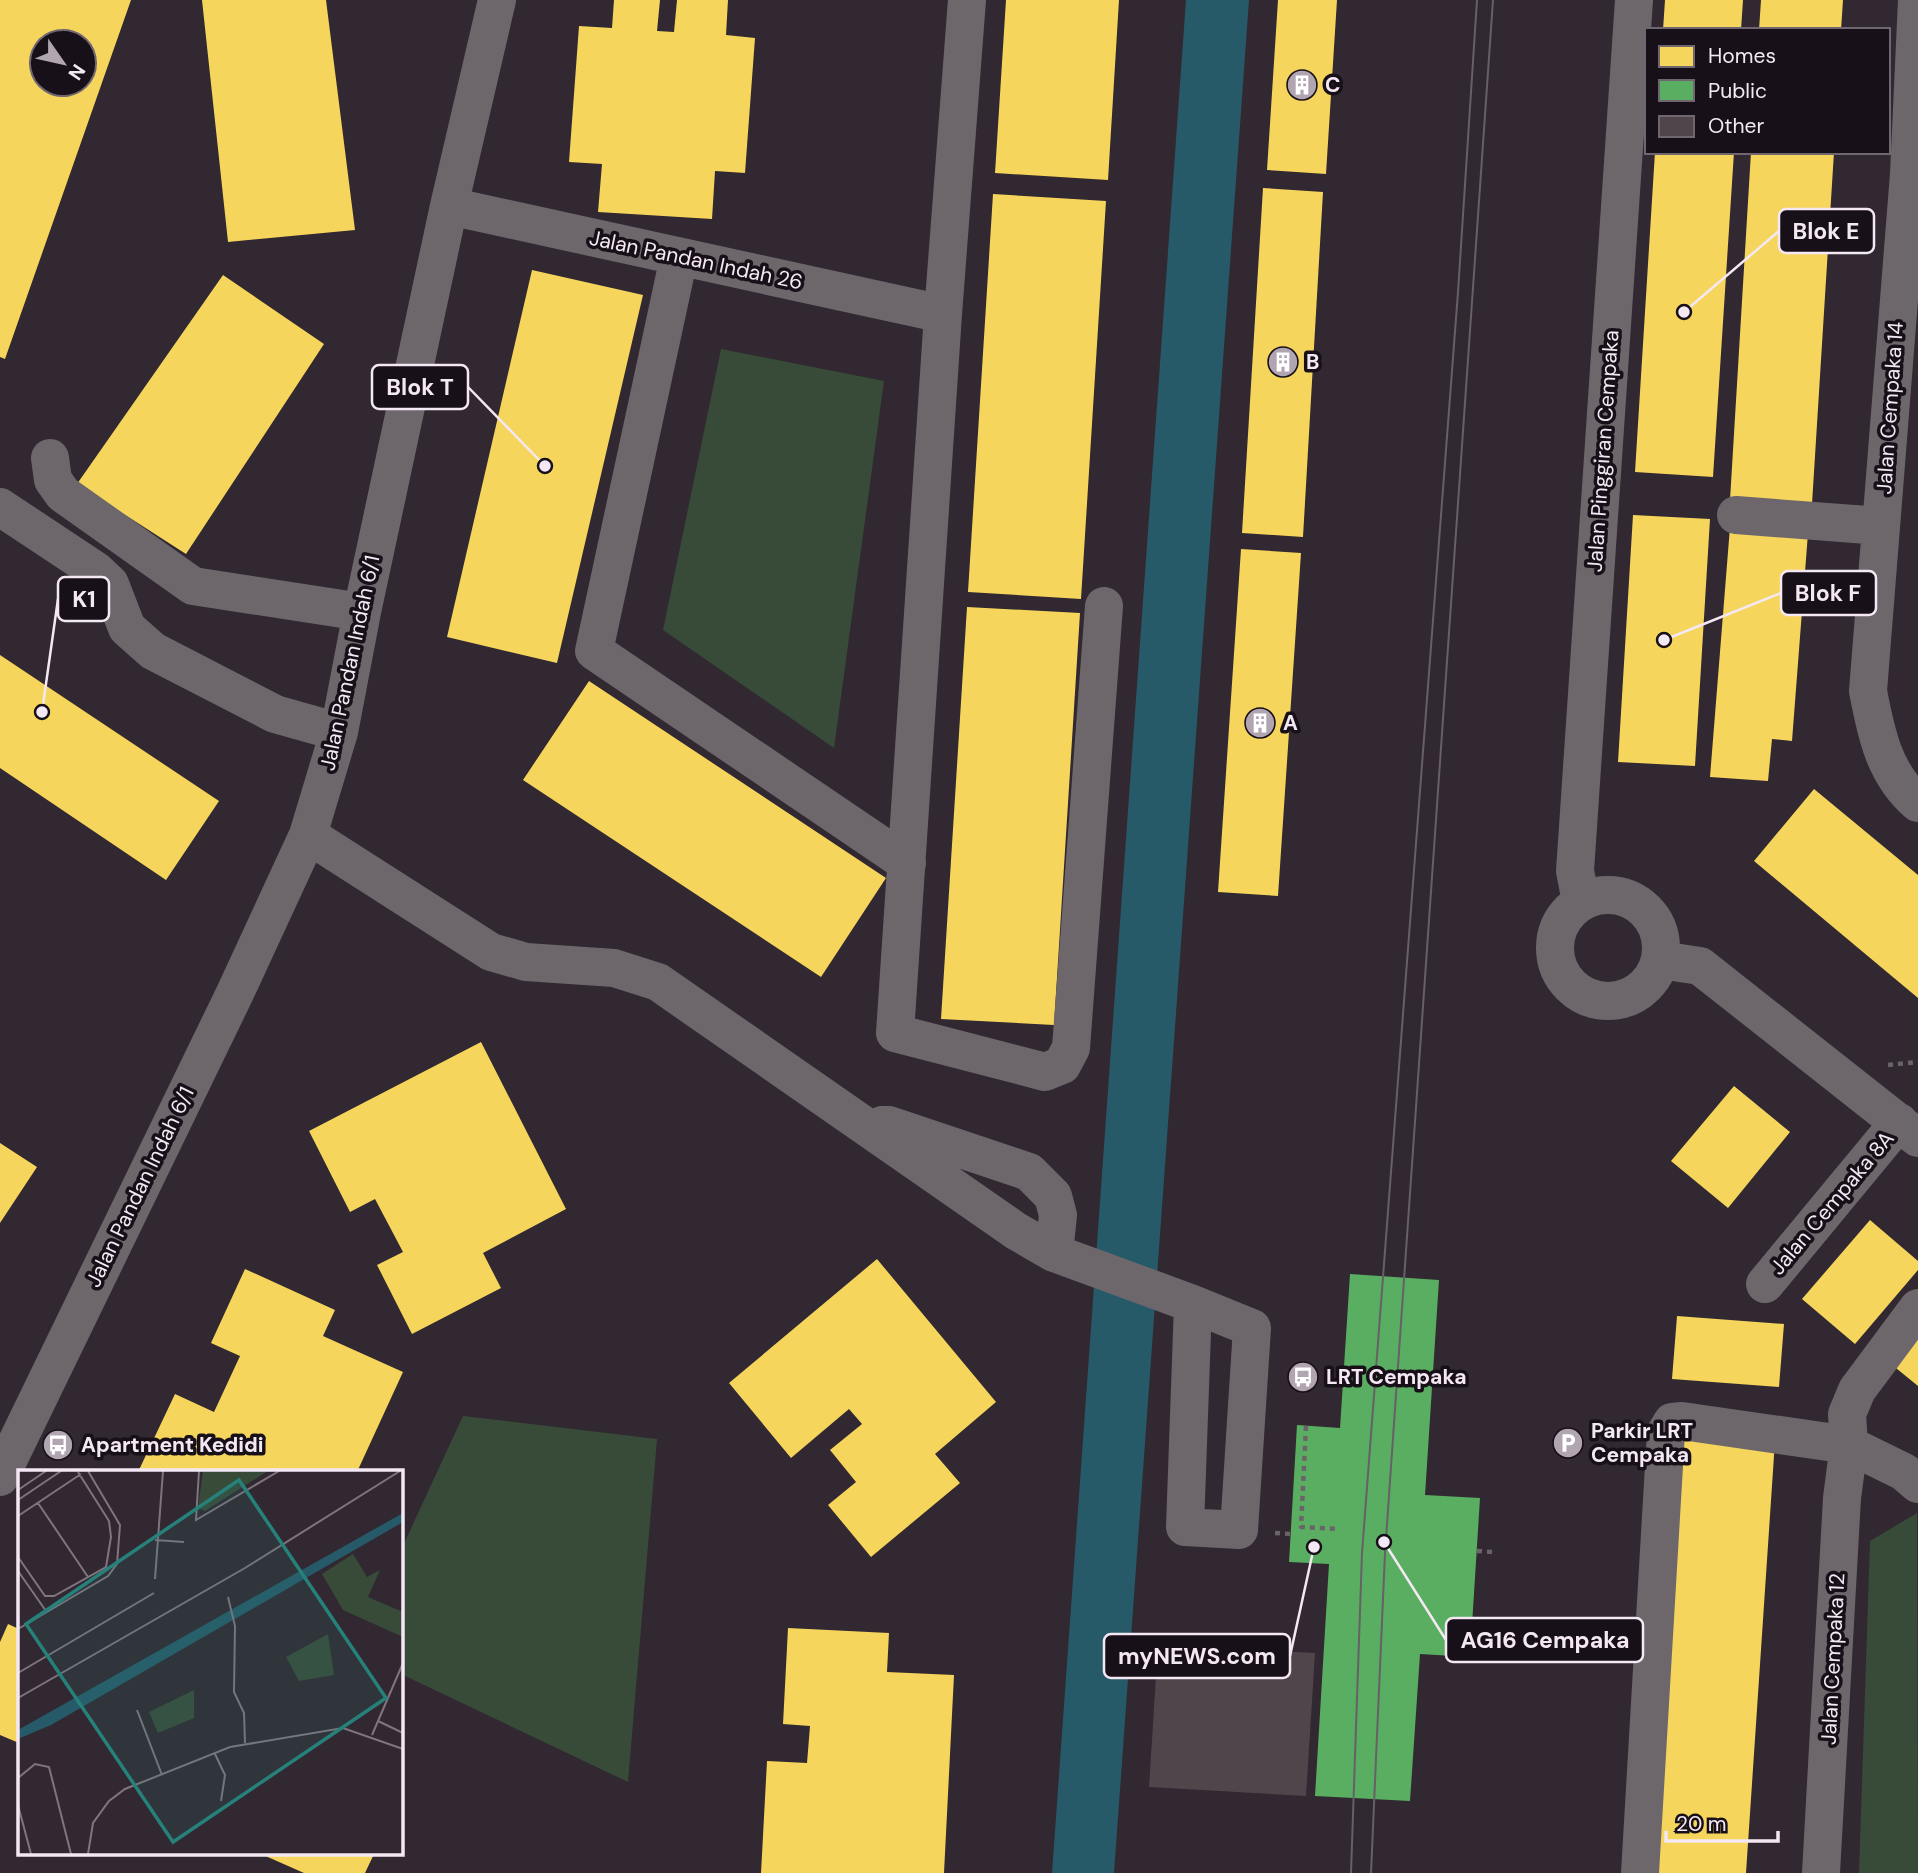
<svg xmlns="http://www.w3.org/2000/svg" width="1918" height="1873" viewBox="0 0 1918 1873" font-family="'DM Sans',sans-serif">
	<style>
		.green { fill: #384b39 }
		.water { fill: #275a69 }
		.homes { fill: #f6d55c; fill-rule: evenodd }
		.public { fill: #5aae61 }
		.building { fill: #51454c }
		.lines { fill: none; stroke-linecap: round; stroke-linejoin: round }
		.path { stroke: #6a6468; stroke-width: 4.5; stroke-dasharray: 5 5; stroke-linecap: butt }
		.minor { stroke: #6d676c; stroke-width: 38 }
		.tram { stroke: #676067; stroke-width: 2 }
		.labels { text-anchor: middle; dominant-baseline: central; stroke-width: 7; stroke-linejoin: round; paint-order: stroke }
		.poi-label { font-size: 21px; font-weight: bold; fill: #f4e8f4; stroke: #181018; text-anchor: start }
		.street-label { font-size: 21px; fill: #f4e8f4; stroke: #181018 }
		.inset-road { fill: none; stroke: #7f757f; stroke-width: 2 }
		.view { fill: #26817b; fill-opacity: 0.15; stroke: #26817b; stroke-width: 3.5 }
		.inset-edge { fill: none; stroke: #f4e8f4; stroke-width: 3.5 }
		.leader { fill: none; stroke: #f4e8f4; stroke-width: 2.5 }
		.callout-dot { fill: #f4e8f4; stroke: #181018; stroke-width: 2.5 }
		.callout { fill: #181018; stroke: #f4e8f4; stroke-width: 2.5 }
		.callout-label { font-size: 23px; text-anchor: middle; font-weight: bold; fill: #f4e8f4 }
	</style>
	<rect width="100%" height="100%" fill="#312831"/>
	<path class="green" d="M 721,349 L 884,381 L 834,748 L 663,630 Z
		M 463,1416 L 657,1439 L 628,1782 L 401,1674 L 401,1550 Z
		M 1917,1513 L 1918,1873 L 1859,1873 L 1870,1541 Z"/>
	<path class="water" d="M 1186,0 L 1249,0 L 1114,1873 L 1052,1873 Z"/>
	<path class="homes" d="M 0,0 L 131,0 L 5,359 L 0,357 ZM 42,42 L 84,42 L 84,84 L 42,84 Z
		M 202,0 L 326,0 L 355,230 L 228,242 Z
		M 614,0 L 660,0 L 657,31 L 674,32 L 677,0 L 728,0 L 726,35 L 755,38 L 745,173 L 715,171 L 712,219 L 598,212 L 602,164 L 569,162 L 579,26 L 612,28 Z
		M 1006,0 L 1119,0 L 1108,180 L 995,173 Z
		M 1278,0 L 1337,0 L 1326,174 L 1267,170 Z
		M 1665,0 L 1743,0 L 1741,30 L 1663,30 Z
		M 1761,0 L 1843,0 L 1841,30 L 1759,30 Z
		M 1655,152 L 1734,152 L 1713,477 L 1635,472 Z
		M 1751,152 L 1834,152 L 1812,504 L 1730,500 Z
		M 1263,188 L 1323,192 L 1303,537 L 1242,533 Z
		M 993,194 L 1106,201 L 1081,599 L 968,592 Z
		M 532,270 L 643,295 L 557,663 L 447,637 Z
		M 223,275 L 324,344 L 186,554 L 77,484 Z
		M 1633,515 L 1710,519 L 1695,766 L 1618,762 Z
		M 1730,527 L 1808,533 L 1792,741 L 1772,739 L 1768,781 L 1710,777 Z
		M 1241,549 L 1301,553 L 1278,896 L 1218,892 Z
		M 967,607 L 1080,613 L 1054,1025 L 941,1019 Z
		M 0,655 L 219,801 L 166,880 L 0,768 Z
		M 589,681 L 886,878 L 821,977 L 523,780 Z
		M 1814,789 L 1918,875 L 1918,998 L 1754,861 Z
		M 481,1042 L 566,1209 L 483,1253 L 501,1288 L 412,1334 L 377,1265 L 403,1252 L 375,1199 L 350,1212 L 309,1131 Z
		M 1734,1086 L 1790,1132 L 1728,1208 L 1671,1161 Z
		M 0,1143 L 37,1167 L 0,1223 Z
		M 1870,1220 L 1918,1261 L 1918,1270 L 1855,1344 L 1802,1299 Z
		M 877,1259 L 996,1402 L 935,1454 L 960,1483 L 871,1557 L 828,1505 L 856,1482 L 830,1450 L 862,1424 L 849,1409 L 791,1458 L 729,1383 Z
		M 245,1269 L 335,1310 L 323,1336 L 403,1372 L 357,1472 L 138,1472 L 175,1394 L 214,1412 L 240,1356 L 211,1343 Z
		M 1677,1316 L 1784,1324 L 1779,1387 L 1672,1379 Z
		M 1918,1332 L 1918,1386 L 1891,1364 Z
		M 1680,1435 L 1775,1441 L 1746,1873 L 1651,1873 Z
		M 8,1624 L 19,1629 L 19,1743 L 0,1735 L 0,1642 Z
		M 788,1628 L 889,1633 L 887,1672 L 954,1675 L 944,1873 L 761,1873 L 767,1761 L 807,1763 L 810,1726 L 783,1724 Z
		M 261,1854 L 374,1854 L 365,1873 L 304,1873 Z"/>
	<path class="public" d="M 1350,1274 L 1439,1280 L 1425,1495 L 1480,1498 L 1470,1657 L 1420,1654 L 1410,1801 L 1315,1796 L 1329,1564 L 1289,1562 L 1297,1425 L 1340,1428 Z"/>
	<path class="building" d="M 1158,1645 L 1315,1653 L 1306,1796 L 1149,1787 Z"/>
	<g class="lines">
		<path class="path" d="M 1888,1065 L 1918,1062
			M 1306,1426 L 1301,1527 L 1339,1529
			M 1275,1533 L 1291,1534
			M 1477,1551 L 1493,1552"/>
		<path class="minor" d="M 967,0 L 943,314 L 895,1033 L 1045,1072 L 1062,1065 L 1071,1048 L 1104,606
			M 1917,0 L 1909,174 L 1868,691 C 1876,733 1884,774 1918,803
			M 449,206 L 943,314
			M 679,257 L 594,651 L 907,863
			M 50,458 L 53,480 L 63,494 L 193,586 L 362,612
			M 0,507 L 95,570 L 110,584 L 127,628 L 153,651 L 275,714 L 339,732
			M 1736,515 L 1881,526
			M 308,835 L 491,952 L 526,962 L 614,968 L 658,982 L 1016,1231 L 1054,1253 L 1193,1304 L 1252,1328 L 1239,1530 L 1185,1527 L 1193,1304
			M1555 948a53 53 0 1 1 106 0a53 53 0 1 1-106 0Z
			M 1581,902 L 1575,871 L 1634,0
			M 1660,960 L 1700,966 L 1918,1138
			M 882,1125 L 889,1125 L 1029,1172 L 1053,1196 L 1058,1215 L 1054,1253
			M 1765,1284 L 1899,1122
			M 0,1477 L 235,993 L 308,835 L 339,732 L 362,612 L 449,206 L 497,0
			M 1640,1873 L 1666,1432 L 1672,1422 L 1682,1421 L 1849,1445 L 1904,1472 L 1918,1484
			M 1821,1873 L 1842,1498 L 1849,1445 L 1847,1414 L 1857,1390 L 1918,1308"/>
		<path class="tram" d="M 1351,1873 L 1362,1553 L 1458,292 L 1477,0
			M 1371,1873 L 1385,1553 L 1493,0"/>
	</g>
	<defs>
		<g id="building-disc" transform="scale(1.575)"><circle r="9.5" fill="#b0a5b0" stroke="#181018"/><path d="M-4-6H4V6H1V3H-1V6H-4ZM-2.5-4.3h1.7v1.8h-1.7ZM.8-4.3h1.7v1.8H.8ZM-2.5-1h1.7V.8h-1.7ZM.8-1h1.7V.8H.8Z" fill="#fff"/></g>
		<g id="bus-disc" transform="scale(1.575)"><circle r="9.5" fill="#b0a5b0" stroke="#181018"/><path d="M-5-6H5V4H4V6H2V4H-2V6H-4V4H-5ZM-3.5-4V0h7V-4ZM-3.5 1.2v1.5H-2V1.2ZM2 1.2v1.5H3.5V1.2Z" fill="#fff"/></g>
		<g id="parking-disc" transform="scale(1.575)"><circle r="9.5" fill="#b0a5b0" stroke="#181018"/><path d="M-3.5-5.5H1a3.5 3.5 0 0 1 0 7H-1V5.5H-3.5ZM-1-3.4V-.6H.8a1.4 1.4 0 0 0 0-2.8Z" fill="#fff"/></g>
	</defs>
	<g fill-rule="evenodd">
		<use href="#building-disc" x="1302" y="85"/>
		<use href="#building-disc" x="1283" y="362"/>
		<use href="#building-disc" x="1260" y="723"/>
		<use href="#bus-disc" x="1303" y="1377"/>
		<use href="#parking-disc" x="1568" y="1443"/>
		<use href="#bus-disc" x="58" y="1445"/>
	</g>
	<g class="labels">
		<g class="poi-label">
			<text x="1325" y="85">C</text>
			<text x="1306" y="362">B</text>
			<text x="1283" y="723">A</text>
			<text x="1326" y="1377">LRT Cempaka</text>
			<text x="1591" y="1431">Parkir LRT<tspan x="1591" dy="24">Cempaka</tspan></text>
			<text x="81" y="1445">Apartment Kedidi</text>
		</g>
		<g class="street-label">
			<text transform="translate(696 260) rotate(12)">Jalan Pandan Indah 26</text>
			<text transform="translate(1890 408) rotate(-86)">Jalan Cempaka 14</text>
			<text transform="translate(1603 451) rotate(-86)">Jalan Pinggiran Cempaka</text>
			<text transform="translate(350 663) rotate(-78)">Jalan Pandan Indah 6/1</text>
			<text transform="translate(140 1187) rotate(-64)">Jalan Pandan Indah 6/1</text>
			<text transform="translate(1832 1203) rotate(-50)">Jalan Cempaka 8A</text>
			<text transform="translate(1833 1659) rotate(-87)">Jalan Cempaka 12</text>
		</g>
	</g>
	<g transform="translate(18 1470)">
		<rect width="385" height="385" fill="#312831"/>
		<path d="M 185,1 L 250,1 L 187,41 L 180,38 ZM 335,84 L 349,107 L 362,100 L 350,127 L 385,142 L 385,167 L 325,140 L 304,104 ZM 310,164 L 316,205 L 281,211 L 268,187 ZM 176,220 L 176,248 L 140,263 L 131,242 Z" fill="#384b39"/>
		<path d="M 385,43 L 385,52 L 33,255 L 0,269 L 0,260 Z" fill="#275a69"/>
		<path class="inset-road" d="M 181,1 L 178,50 L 261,1M 0,20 L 28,1M 0,30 L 43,1M 20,33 L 70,107M 0,46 L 63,4M 137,70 L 166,72M 0,87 L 27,126 L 36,126 L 88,97 L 93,67 L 91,51 L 60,2M 0,101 L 28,141M 137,109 L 145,1M 210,127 L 217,156 L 216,222 L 226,243 L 227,273M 0,159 L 90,106 L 99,94 L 102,55 L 70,1M 0,203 L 136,123M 0,228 L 227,98 L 382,1M 119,240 L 144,305M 360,251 L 385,263M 354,265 L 385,193M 197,284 L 207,305 L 203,331M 0,308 L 17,294 L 31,297 L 53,384M 0,335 L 13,384M 70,384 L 75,353 L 91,331 L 107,319 L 212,277 L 325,258 L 385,279"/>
		<path class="view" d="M 221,10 L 368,228 L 155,372 L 8,154 Z"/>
		<rect width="385" height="385" class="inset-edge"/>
	</g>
	<path class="leader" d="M1684 312L1779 231M545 466L468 387M1664 640L1781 593M42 712L58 599M1384 1542L1446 1640M1314 1547L1290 1656"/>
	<g class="callout-dot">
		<circle cx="1684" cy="312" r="7"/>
		<circle cx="545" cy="466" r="7"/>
		<circle cx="1664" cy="640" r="7"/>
		<circle cx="42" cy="712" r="7"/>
		<circle cx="1384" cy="1542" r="7"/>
		<circle cx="1314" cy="1547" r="7"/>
	</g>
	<g class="callout">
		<rect x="1779" y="209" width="95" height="44" rx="7"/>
		<rect x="372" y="365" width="96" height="44" rx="7"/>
		<rect x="1781" y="571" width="95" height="44" rx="7"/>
		<rect x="58" y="577" width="51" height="44" rx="7"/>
		<rect x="1446" y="1618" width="197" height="44" rx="7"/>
		<rect x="1104" y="1634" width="186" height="44" rx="7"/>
	</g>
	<g class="callout-label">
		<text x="1826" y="239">Blok E</text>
		<text x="420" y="395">Blok T</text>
		<text x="1828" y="601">Blok F</text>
		<text x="84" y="607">K1</text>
		<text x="1545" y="1648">AG16 Cempaka</text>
		<text x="1197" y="1664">myNEWS.com</text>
	</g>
	<rect x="1645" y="28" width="245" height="126" fill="#181018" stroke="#706670" stroke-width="2"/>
	<rect x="1659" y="46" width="35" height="21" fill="#f6d55c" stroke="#706670" stroke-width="2"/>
	<text x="1708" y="63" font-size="21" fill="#f4e8f4">Homes</text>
	<rect x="1659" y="80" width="35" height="21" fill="#5aae61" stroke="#706670" stroke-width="2"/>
	<text x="1708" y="98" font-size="21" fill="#f4e8f4">Public</text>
	<rect x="1659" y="116" width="35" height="21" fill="#51454c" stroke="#706670" stroke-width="2"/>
	<text x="1708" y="133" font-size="21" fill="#f4e8f4">Other</text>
	<g transform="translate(63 63) rotate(124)"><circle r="33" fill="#181018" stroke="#706670" stroke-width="2"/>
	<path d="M0-5L12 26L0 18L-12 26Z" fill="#b0a5b0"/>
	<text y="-10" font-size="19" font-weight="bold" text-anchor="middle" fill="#f4e8f4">N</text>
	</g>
	<path d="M1666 1831v10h112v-10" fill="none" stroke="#f4e8f4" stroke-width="3.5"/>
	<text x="1676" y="1831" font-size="21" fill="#f4e8f4" stroke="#181018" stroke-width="5" paint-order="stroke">20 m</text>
</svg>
